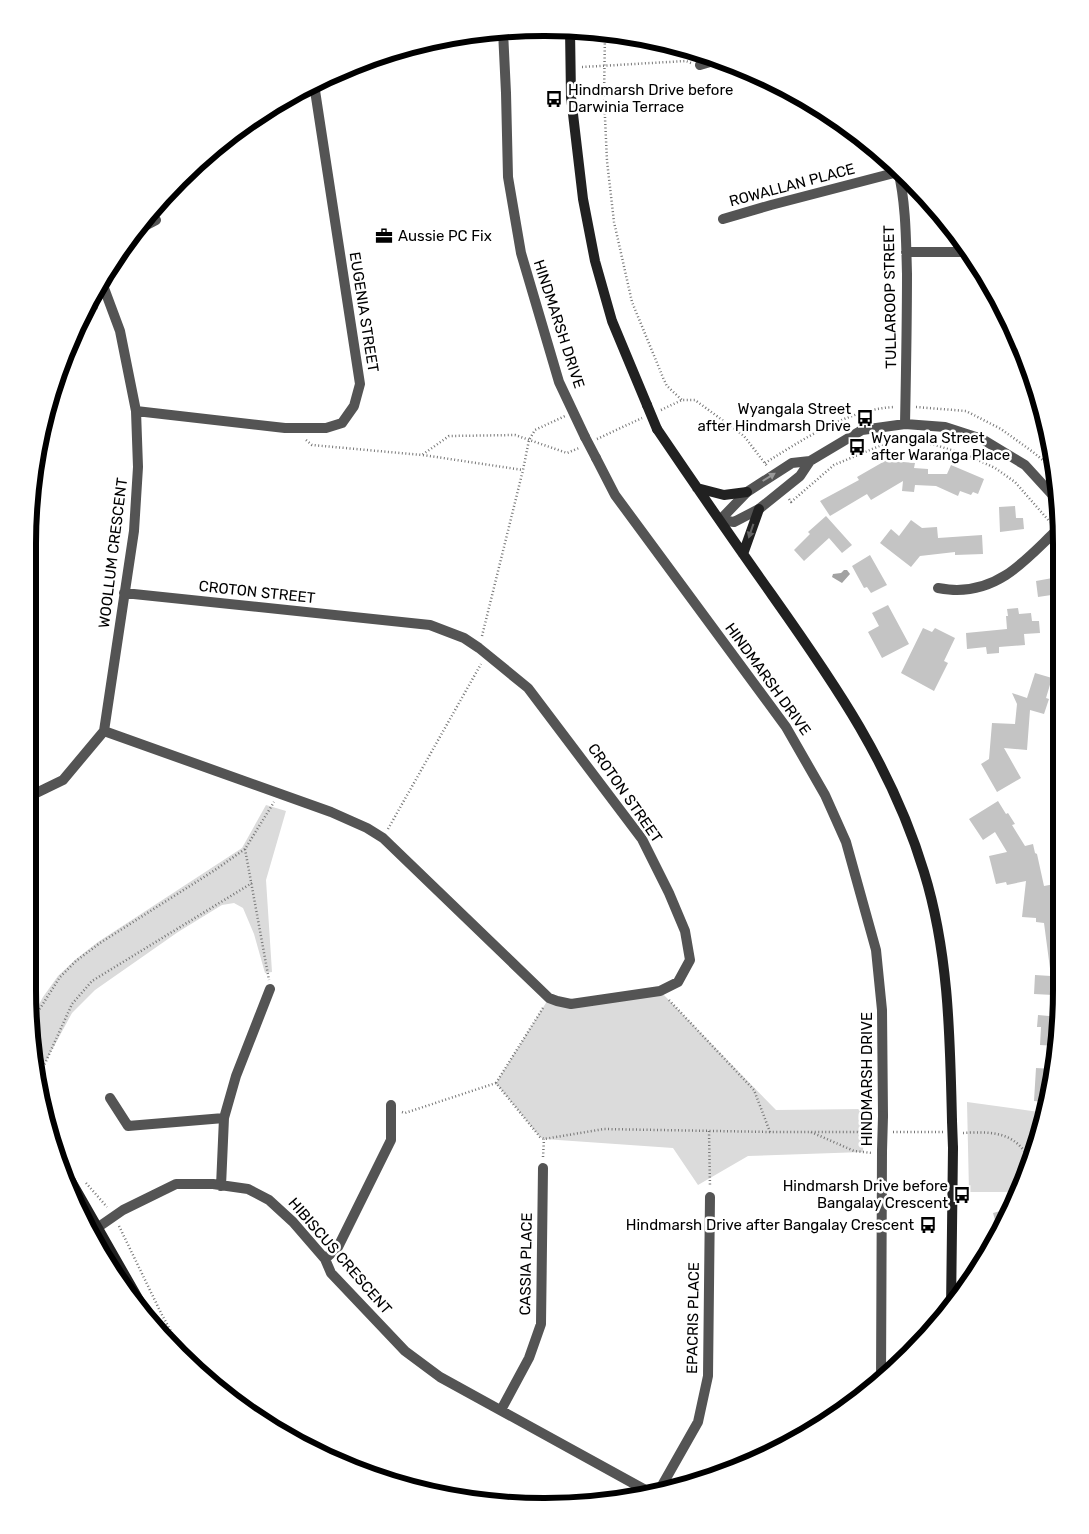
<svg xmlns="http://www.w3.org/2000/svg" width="1089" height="1534" viewBox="0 0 1089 1534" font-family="Rubik,sans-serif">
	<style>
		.green { fill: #dbdbdb }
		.water { fill: #a2a2a2 }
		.building { fill: #c4c4c4 }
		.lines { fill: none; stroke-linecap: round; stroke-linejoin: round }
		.path { stroke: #767676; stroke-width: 2.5; stroke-dasharray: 1 2.5; stroke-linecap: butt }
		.street { stroke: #545454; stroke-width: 10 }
		.secondary { stroke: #212121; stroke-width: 10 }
		.street-bridge { stroke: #545454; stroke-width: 10 }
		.secondary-bridge { stroke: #212121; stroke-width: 10 }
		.oneway { fill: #989898 }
		.oneway2 { fill: #646464 }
		.labels { text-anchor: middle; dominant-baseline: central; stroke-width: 5; stroke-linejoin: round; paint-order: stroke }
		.poi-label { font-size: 15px; fill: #000; stroke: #fff; text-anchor: start }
		.street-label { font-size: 15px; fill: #000; stroke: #fff }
		.rim { fill: none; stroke: #000; stroke-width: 6 }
	</style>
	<rect width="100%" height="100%" fill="#fff"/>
	<path class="green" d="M 266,805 L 286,811 L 266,880 L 272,972 L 265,973 L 254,934 L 243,908 L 234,903 L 222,905 L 178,932 L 95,990 L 72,1013 L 39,1074 L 31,1019 L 43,997 L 58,976 L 76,959 L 98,942 L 242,848 Z
		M 660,991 L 776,1110 L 865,1109 L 863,1152 L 748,1156 L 698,1185 L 673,1148 L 544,1139 L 540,1137 L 496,1083 L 549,998 L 557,1001 Z
		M 967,1102 L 1046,1113 L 1044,1124 L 1018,1192 L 969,1192 Z"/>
	<path class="water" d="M 844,570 L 847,570 L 850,574 L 842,583 L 832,577 L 833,574 L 841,573 Z"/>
	<path class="building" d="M 890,458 L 891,461 L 915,463 L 914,468 L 928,469 L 928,474 L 947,474 L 951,465 L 984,479 L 978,494 L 973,492 L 971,495 L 960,491 L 958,496 L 936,486 L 915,485 L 914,492 L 902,491 L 903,481 L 871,500 L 867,494 L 830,516 L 820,501 L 859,480 L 857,477 Z
		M 1015,506 L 1016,518 L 1023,518 L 1024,529 L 1000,532 L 999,507 Z
		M 826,516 L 852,545 L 842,553 L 829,538 L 804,561 L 794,550 L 810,534 L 808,532 Z
		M 911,520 L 922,528 L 937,527 L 938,538 L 982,535 L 983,554 L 955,555 L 955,552 L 920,556 L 911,567 L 880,543 L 891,529 L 899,536 Z
		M 870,555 L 887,585 L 871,593 L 867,587 L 864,588 L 852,566 Z
		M 1058,577 L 1058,594 L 1038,597 L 1036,581 Z
		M 888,605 L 909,644 L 882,658 L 868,632 L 879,626 L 872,613 Z
		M 1018,608 L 1019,614 L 1031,613 L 1032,621 L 1039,621 L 1040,633 L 1024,634 L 1025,645 L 999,647 L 999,653 L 987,654 L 986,647 L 967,649 L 966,633 L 1007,629 L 1006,616 L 1008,616 L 1007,609 Z
		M 923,628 L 932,632 L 935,628 L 955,638 L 944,661 L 948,663 L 934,691 L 901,673 Z
		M 1035,673 L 1052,678 L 1046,698 L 1049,699 L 1044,714 L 1030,710 L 1027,750 L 1004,748 L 1021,778 L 997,792 L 981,764 L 989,759 L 992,723 L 1015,724 L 1017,704 L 1012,693 L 1027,698 Z
		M 998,801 L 1006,814 L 1008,813 L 1015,824 L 1012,825 L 1025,846 L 1033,844 L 1035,853 L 1037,854 L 1044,886 L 1060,883 L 1060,999 L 1054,1000 L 1053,995 L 1034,994 L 1035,975 L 1051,976 L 1044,923 L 1036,922 L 1036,918 L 1022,917 L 1026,881 L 1007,885 L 1006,882 L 996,884 L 989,856 L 1007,852 L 995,832 L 983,840 L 969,819 Z
		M 1038,1015 L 1060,1017 L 1057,1046 L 1040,1045 L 1041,1027 L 1037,1027 Z
		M 1036,1068 L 1053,1069 L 1047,1102 L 1034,1101 Z
		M 1012,1208 L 1008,1218 L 999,1234 L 993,1213 Z"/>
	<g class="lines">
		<path class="path" d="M 605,33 L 604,96 L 607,161 L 614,222 L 632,302 L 664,380 L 667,386 L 682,400
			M 582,67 L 686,61 L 691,63
			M 86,308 L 100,308
			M 916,407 L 966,411 L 1001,429 L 1033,452 L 1056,471
			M 661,410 L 682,400 L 695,400 L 744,436 L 767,466
			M 597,439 L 642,418
			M 306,440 L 312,445 L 422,455 L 449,436 L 515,435 L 567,453 L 579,448
			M 423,455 L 523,470
			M 765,463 C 804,439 848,409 895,407
			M 789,499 L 791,502 L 834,465 L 889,442 L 932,444 L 967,455 L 995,468 L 1015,482 L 1050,522
			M 482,636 L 523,470 L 529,440 L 535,430 L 565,416
			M 388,829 L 481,664
			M 245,849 L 269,980
			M 669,1000 L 754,1090 L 770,1132 L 873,1132
			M 543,1008 L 496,1083 L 540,1137 L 544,1139 L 604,1129 L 770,1132
			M 32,1021 L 60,977 L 76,961 L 100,943 L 215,870 L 245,849 L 274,802
			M 39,1073 L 42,1070 L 72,1004 L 92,981 L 252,883
			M 402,1112 L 405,1113 L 496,1083
			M 709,1131 L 710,1187
			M 811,1132 L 854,1151 L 872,1153
			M 893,1132 L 943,1132
			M 963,1133 C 979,1132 1000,1131 1014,1141 C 1020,1145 1025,1152 1031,1158
			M 53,1146 L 68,1162
			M 543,1157 L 544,1139
			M 86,1183 L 107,1207
			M 119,1226 L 161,1313 L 186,1359"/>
		<path class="street" d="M 503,31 L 506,93 L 508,177 L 521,253 L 559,382 L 585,437
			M 700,65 L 717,60
			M 898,170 C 906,203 906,240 907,274 C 907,324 906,374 905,424
			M 723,219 L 771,205 L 898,172
			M 137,230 L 156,220
			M 906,252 L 966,252
			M 136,411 L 285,428 L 326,428 L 342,423 L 354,406 L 360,384 L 314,84
			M 596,458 L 615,495 L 786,727 L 825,795 L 846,842 L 876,950 L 882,1010 L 883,1116
			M 720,520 L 747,492 L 792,463 L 810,461 L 862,430 L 905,424 L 945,427 L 982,439 L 1025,465 L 1057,500
			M 720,520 L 734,522 L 759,509 L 800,476 L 810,461
			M 938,588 C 944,589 951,590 957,590 C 1002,590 1027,558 1057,530
			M 104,731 L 331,812 L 367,828 L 383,838 L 549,998 L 557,1001 L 571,1004 L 660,991 L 678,982 L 690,960 L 685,931 L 669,893 L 642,839 L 528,688 L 479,648 L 464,638 L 430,625 L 124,593
			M 28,797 L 63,780 L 104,731 L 134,531 L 138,467 L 136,411 L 120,331 L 101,280
			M 110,1098 L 128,1126 L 224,1118
			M 221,1186 L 224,1118 L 236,1076 L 270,989
			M 97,1228 L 123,1210 L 176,1184 L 213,1184 L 248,1189 L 269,1200 L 293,1222 L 325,1259 L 331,1273 L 405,1351 L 440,1377 L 649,1492
			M 325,1259 L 338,1247 L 391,1140 L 391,1105
			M 881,1382 L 882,1151
			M 501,1410 L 529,1358 L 541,1324 L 543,1168
			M 660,1489 L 698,1422 L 708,1376 L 710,1197"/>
		<path class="secondary" d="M 570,29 L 571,97 L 583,199 L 595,261 L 612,321 L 647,405
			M 657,429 C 695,485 733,540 772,595 C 835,684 892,766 924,872 C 949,953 950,1038 952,1121
			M 697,488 L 724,495 L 747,492
			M 743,554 L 759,509
			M 62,1172 L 71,1181 L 147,1314
			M 951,1309 L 953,1148"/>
		<path class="street-bridge" d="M 585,437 L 596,458
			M 882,1151 L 883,1116"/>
		<path class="secondary-bridge" d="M 647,405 L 657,429
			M 952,1121 L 953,1148"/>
	</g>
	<defs><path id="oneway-solid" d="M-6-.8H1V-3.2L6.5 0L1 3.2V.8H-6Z" transform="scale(1.25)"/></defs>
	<use class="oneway" href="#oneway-solid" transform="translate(769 477) rotate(-32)"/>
	<use class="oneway2" href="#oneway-solid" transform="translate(751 531) rotate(109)"/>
	<defs>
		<g id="bus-bare" transform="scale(1.35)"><path d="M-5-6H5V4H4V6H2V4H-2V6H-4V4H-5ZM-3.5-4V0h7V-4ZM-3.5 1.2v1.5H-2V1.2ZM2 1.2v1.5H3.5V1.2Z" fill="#000" stroke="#fff" stroke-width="2.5" paint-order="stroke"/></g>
		<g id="office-bare" transform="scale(1.35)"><path d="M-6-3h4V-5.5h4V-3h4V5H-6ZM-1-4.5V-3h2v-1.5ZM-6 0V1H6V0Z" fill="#000" stroke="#fff" stroke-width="2.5" paint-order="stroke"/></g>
	</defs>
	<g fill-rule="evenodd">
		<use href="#bus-bare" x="554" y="99"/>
		<use href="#office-bare" x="384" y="236"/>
		<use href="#bus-bare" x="865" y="418"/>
		<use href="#bus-bare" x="857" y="447"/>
		<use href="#bus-bare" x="962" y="1195"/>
		<use href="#bus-bare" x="928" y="1225"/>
	</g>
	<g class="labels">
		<g class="poi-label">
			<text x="568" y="90">Hindmarsh Drive before<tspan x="568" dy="17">Darwinia Terrace</tspan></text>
			<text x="398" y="236">Aussie PC Fix</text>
			<text x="851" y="409" text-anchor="end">Wyangala Street<tspan x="851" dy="17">after Hindmarsh Drive</tspan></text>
			<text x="871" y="438">Wyangala Street<tspan x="871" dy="17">after Waranga Place</tspan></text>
			<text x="948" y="1186" text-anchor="end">Hindmarsh Drive before<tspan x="948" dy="17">Bangalay Crescent</tspan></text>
			<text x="914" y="1225" text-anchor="end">Hindmarsh Drive after Bangalay Crescent</text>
		</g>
		<g class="street-label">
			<text transform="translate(792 185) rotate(-15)">ROWALLAN PLACE</text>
			<text transform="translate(890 297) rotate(-91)">TULLAROOP STREET</text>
			<text transform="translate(364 312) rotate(81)">EUGENIA STREET</text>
			<text transform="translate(559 324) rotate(72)">HINDMARSH DRIVE</text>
			<text transform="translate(113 553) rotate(-83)">WOOLLUM CRESCENT</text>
			<text transform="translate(257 592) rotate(6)">CROTON STREET</text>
			<text transform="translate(768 679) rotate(54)">HINDMARSH DRIVE</text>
			<text transform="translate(625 793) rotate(55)">CROTON STREET</text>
			<text transform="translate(867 1079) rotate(-90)">HINDMARSH DRIVE</text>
			<text transform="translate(340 1256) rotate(49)">HIBISCUS CRESCENT</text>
			<text transform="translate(526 1264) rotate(-89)">CASSIA PLACE</text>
			<text transform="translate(693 1318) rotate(-89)">EPACRIS PLACE</text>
		</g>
	</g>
	<path d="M0 0H1089V1534H0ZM544 36H545A508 508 0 0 1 1053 544V990A508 508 0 0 1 545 1498H544A508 508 0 0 1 36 990V544A508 508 0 0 1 544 36Z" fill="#fff" fill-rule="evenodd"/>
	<path class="rim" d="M544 36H545A508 508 0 0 1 1053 544V990A508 508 0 0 1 545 1498H544A508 508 0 0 1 36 990V544A508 508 0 0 1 544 36Z"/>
</svg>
